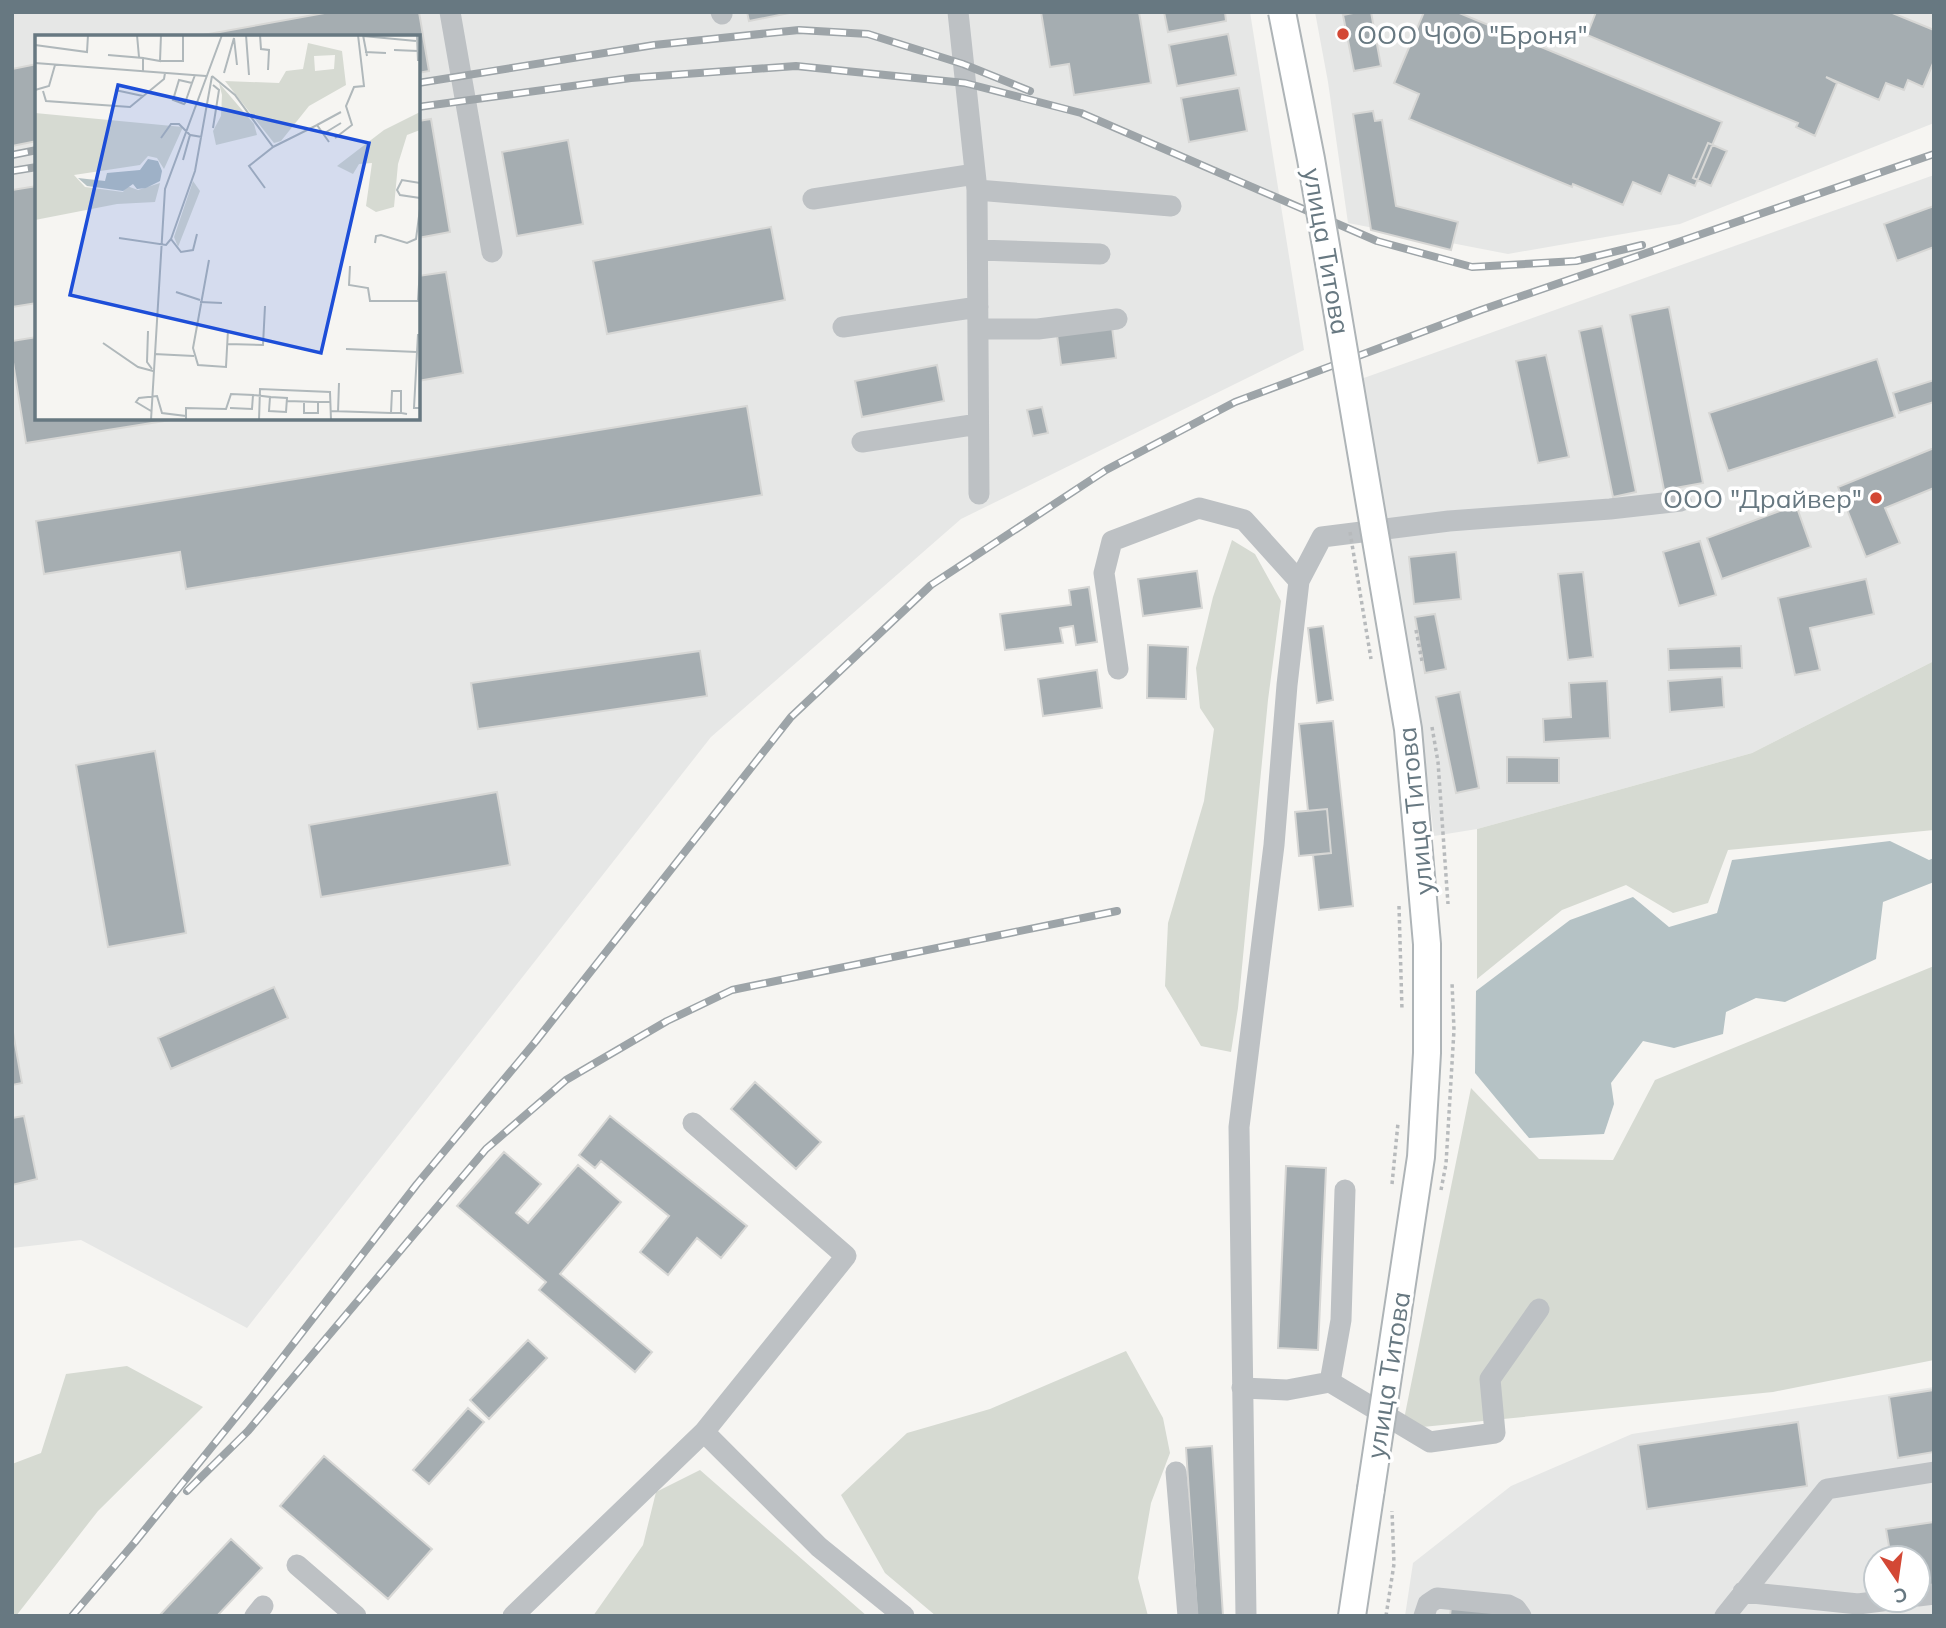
<svg xmlns="http://www.w3.org/2000/svg" width="1946" height="1628" viewBox="0 0 1946 1628" font-family="Mulish,sans-serif">
	<style>
		.built { fill: #e6e7e6; fill-rule: evenodd }
		.green { fill: #d6dad2 }
		.water { fill: #b5c2c5 }
		.building { fill: #a5adb1; stroke: #d7d7d5; stroke-width: 2 }
		.lines { fill: none; stroke-linecap: round; stroke-linejoin: round }
		.major-casing { stroke: #aeb4b7; stroke-width: 30 }
		.path { stroke: #b7babc; stroke-width: 3.5; stroke-dasharray: 3.5 3.5; stroke-linecap: butt }
		.minor { stroke: #bdc1c4; stroke-width: 21 }
		.major { stroke: #fff; stroke-width: 26 }
		.rail-casing { stroke: #9da4a8; stroke-width: 8 }
		.rail { stroke: #fff; stroke-width: 5; stroke-dasharray: 16; stroke-linecap: butt }
		.major-bridge-casing { stroke: #aeb4b7; stroke-width: 30; stroke-linecap: butt }
		.path-bridge { stroke: #b7babc; stroke-width: 3.5; stroke-dasharray: 3.5 3.5; stroke-linecap: butt }
		.major-bridge { stroke: #fff; stroke-width: 26 }
		.poi-dot { fill: #d34835; stroke: #fff; stroke-width: 2.5 }
		.labels { text-anchor: middle; dominant-baseline: central; stroke-width: 7; stroke-linejoin: round; paint-order: stroke }
		.poi-label { font-size: 26px; fill: #677881; stroke: #fff; text-anchor: start }
		.street-label { font-size: 26px; fill: #677881; stroke: #fff }
		.inset-road { fill: none; stroke: #b0b8bb; stroke-width: 2 }
		.view { fill: #1d4ed8; fill-opacity: 0.15; stroke: #1d4ed8; stroke-width: 3.5 }
		.inset-edge { fill: none; stroke: #677881; stroke-width: 3.5 }
	</style>
	<rect width="100%" height="100%" fill="#f6f5f2"/>
	<path class="built" d="M 12,12 L 1250,12 L 1304,350 L 961,519 L 711,737 L 247,1328 L 81,1240 L 12,1248 ZM 37,37 L 418,37 L 418,418 L 37,418 Z
		M 1315,12 L 1934,12 L 1934,123 L 1680,224 L 1508,254 L 1348,223 L 1328,82 Z
		M 1934,175 L 1934,661 L 1752,753 L 1477,829 L 1434,836 L 1420,720 L 1392,567 L 1361,379 Z
		M 1934,1387 L 1934,1616 L 1405,1616 L 1413,1563 L 1511,1486 L 1632,1434 ZM 1876,1558 L 1918,1558 L 1918,1600 L 1876,1600 Z"/>
	<path class="green" d="M 1232,540 L 1255,554 L 1281,601 L 1268,700 L 1238,1008 L 1231,1052 L 1201,1046 L 1165,986 L 1168,923 L 1204,801 L 1214,729 L 1200,708 L 1196,668 L 1213,597 Z
		M 1934,661 L 1934,830 L 1728,850 L 1708,903 L 1673,913 L 1626,885 L 1562,910 L 1477,979 L 1477,829 L 1752,753 Z
		M 1934,966 L 1934,1360 L 1773,1392 L 1402,1429 L 1471,1088 L 1539,1159 L 1613,1160 L 1655,1080 Z
		M 1126,1351 L 1163,1418 L 1170,1453 L 1151,1503 L 1138,1578 L 1148,1616 L 936,1616 L 885,1573 L 841,1495 L 907,1433 L 990,1409 Z
		M 127,1366 L 203,1407 L 98,1511 L 16,1616 L 12,1616 L 12,1464 L 41,1453 L 66,1374 Z
		M 700,1470 L 867,1616 L 593,1616 L 643,1545 L 656,1492 Z"/>
	<path class="water" d="M 1890,841 L 1929,860 L 1934,858 L 1934,882 L 1883,902 L 1876,959 L 1785,1002 L 1756,998 L 1726,1012 L 1723,1034 L 1674,1048 L 1643,1041 L 1611,1083 L 1614,1104 L 1604,1134 L 1529,1138 L 1475,1073 L 1476,991 L 1570,920 L 1633,897 L 1669,927 L 1717,913 L 1732,860 Z"/>
	<path class="building" d="M 330,12 L 419,12 L 429,71 L 418,73 L 418,37 L 192,37 Z
		M 747,12 L 794,12 L 749,21 Z
		M 1041,12 L 1139,12 L 1151,83 L 1074,95 L 1069,64 L 1050,67 Z
		M 1164,12 L 1225,12 L 1226,21 L 1168,32 Z
		M 1358,12 L 1371,12 L 1381,66 L 1354,71 L 1343,15 Z
		M 1424,12 L 1457,12 L 1722,122 L 1695,186 L 1669,175 L 1661,194 L 1633,182 L 1623,205 L 1573,184 L 1572,187 L 1409,119 L 1419,94 L 1394,83 Z
		M 1596,12 L 1890,12 L 1934,30 L 1934,61 L 1923,87 L 1908,80 L 1904,90 L 1886,83 L 1879,100 L 1826,77 L 1837,83 L 1815,136 L 1796,127 L 1798,123 L 1587,35 Z
		M 1228,34 L 1236,75 L 1177,86 L 1169,45 Z
		M 37,64 L 37,141 L 12,146 L 12,69 Z
		M 1239,88 L 1247,131 L 1189,142 L 1181,98 Z
		M 1373,111 L 1375,121 L 1382,120 L 1396,206 L 1458,222 L 1451,250 L 1371,230 L 1353,114 Z
		M 431,119 L 450,232 L 418,238 L 418,121 Z
		M 568,140 L 583,224 L 517,236 L 502,152 Z
		M 1708,143 L 1727,151 L 1711,186 L 1693,178 Z
		M 37,186 L 37,303 L 12,307 L 12,190 Z
		M 1934,206 L 1934,247 L 1897,261 L 1884,224 Z
		M 771,227 L 785,300 L 607,334 L 593,261 Z
		M 446,272 L 463,373 L 418,381 L 418,276 Z
		M 1669,307 L 1703,483 L 1664,490 L 1630,315 Z
		M 1602,326 L 1636,492 L 1613,497 L 1579,331 Z
		M 1112,327 L 1116,358 L 1061,365 L 1057,335 Z
		M 37,337 L 37,418 L 183,418 L 26,443 L 12,356 L 12,341 Z
		M 1546,355 L 1569,457 L 1538,463 L 1516,361 Z
		M 1877,359 L 1895,417 L 1728,471 L 1709,413 Z
		M 937,365 L 944,401 L 862,417 L 855,381 Z
		M 1934,380 L 1934,402 L 1899,413 L 1893,393 Z
		M 747,406 L 762,495 L 186,589 L 180,552 L 44,574 L 36,521 Z
		M 1042,407 L 1048,433 L 1033,436 L 1027,410 Z
		M 1934,448 L 1934,488 L 1885,508 L 1900,543 L 1866,557 L 1838,487 Z
		M 1796,505 L 1811,547 L 1722,579 L 1707,538 Z
		M 1700,541 L 1716,595 L 1679,606 L 1663,552 Z
		M 1456,552 L 1461,599 L 1414,604 L 1409,557 Z
		M 1197,571 L 1202,608 L 1143,616 L 1138,579 Z
		M 1583,572 L 1593,657 L 1568,660 L 1558,574 Z
		M 1866,579 L 1874,614 L 1810,628 L 1820,670 L 1795,675 L 1778,598 Z
		M 1089,587 L 1097,642 L 1076,645 L 1073,626 L 1060,628 L 1063,643 L 1005,650 L 1000,614 L 1071,605 L 1069,590 Z
		M 1435,614 L 1446,669 L 1425,673 L 1415,617 Z
		M 1323,626 L 1333,700 L 1317,703 L 1308,628 Z
		M 1148,645 L 1188,647 L 1186,699 L 1147,698 Z
		M 1741,646 L 1742,668 L 1669,670 L 1668,649 Z
		M 700,651 L 707,696 L 478,729 L 471,683 Z
		M 1097,670 L 1102,708 L 1043,716 L 1038,679 Z
		M 1722,677 L 1724,707 L 1670,712 L 1668,681 Z
		M 1607,681 L 1610,738 L 1544,742 L 1543,719 L 1571,717 L 1569,683 Z
		M 1460,692 L 1479,788 L 1456,793 L 1436,697 Z
		M 1333,721 L 1353,906 L 1319,910 L 1313,855 L 1331,853 L 1327,809 L 1308,811 L 1299,724 Z
		M 155,751 L 186,933 L 108,947 L 76,765 Z
		M 1507,757 L 1559,758 L 1559,783 L 1507,783 Z
		M 497,792 L 510,865 L 321,897 L 309,825 Z
		M 1327,809 L 1331,853 L 1299,856 L 1295,812 Z
		M 274,987 L 288,1018 L 171,1069 L 158,1038 Z
		M 12,1027 L 22,1083 L 12,1085 Z
		M 755,1082 L 821,1142 L 796,1169 L 731,1109 Z
		M 24,1116 L 37,1179 L 12,1185 L 12,1118 Z
		M 610,1116 L 747,1226 L 721,1258 L 697,1238 L 668,1275 L 640,1252 L 669,1216 L 601,1161 L 595,1168 L 579,1155 Z
		M 504,1152 L 541,1184 L 516,1213 L 528,1223 L 578,1165 L 621,1202 L 560,1274 L 652,1352 L 635,1372 L 539,1290 L 546,1282 L 457,1206 Z
		M 1286,1166 L 1326,1168 L 1318,1350 L 1278,1348 Z
		M 528,1340 L 547,1358 L 489,1419 L 470,1400 Z
		M 1934,1390 L 1934,1452 L 1898,1458 L 1889,1397 Z
		M 468,1408 L 484,1422 L 429,1484 L 413,1470 Z
		M 1798,1422 L 1807,1486 L 1647,1509 L 1638,1445 Z
		M 1212,1446 L 1223,1616 L 1197,1616 L 1186,1448 Z
		M 324,1456 L 432,1549 L 388,1599 L 280,1506 Z
		M 1934,1522 L 1934,1586 L 1918,1589 L 1918,1558 L 1891,1558 L 1886,1529 Z
		M 231,1539 L 262,1568 L 217,1616 L 159,1616 Z
		M 1451,1607 L 1508,1613 L 1508,1616 L 1450,1616 Z"/>
	<g class="lines">
		<g class="major-casing">
			<path id="major" d="M 1352,1616 L 1371,1489"/>
		</g>
		<path class="path" d="M 1386,1616 L 1394,1564 L 1392,1511"/>
		<path class="minor" d="M 450,12 L 492,252
			M 721,12 L 722,14
			M 958,12 L 977,190 L 979,494
			M 977,190 L 1171,206
			M 813,199 L 975,174
			M 978,250 L 1100,254
			M 843,327 L 978,307
			M 978,329 L 1038,329 L 1117,319
			M 862,442 L 978,424
			M 1299,581 L 1322,537 L 1449,521 L 1610,509 L 1681,501
			M 1118,669 L 1104,573 L 1112,541 L 1199,508 L 1244,520 L 1299,581 L 1287,685 L 1274,845 L 1239,1127 L 1246,1616
			M 693,1123 L 846,1256 L 704,1432 L 819,1547 L 904,1616
			M 1330,1382 L 1430,1442 L 1495,1433 L 1490,1379 L 1539,1309
			M 1242,1388 L 1287,1390 L 1330,1382 L 1341,1320 L 1345,1190
			M 1176,1472 L 1188,1616
			M 297,1565 L 356,1616
			M 1743,1592 L 1858,1604 L 1890,1600
			M 1918,1596 L 1934,1594
			M 255,1616 L 263,1606
			M 513,1616 L 704,1432
			M 1424,1616 L 1428,1604 L 1437,1598 L 1508,1605 L 1516,1609 L 1521,1616
			M 1725,1616 L 1827,1489 L 1934,1472"/>
		<use href="#major" class="major"/>
		<g class="rail-casing">
			<path id="rail" d="M 418,83 L 654,45 L 799,30 L 868,34 L 963,64 L 1030,91
				M 418,107 L 631,78 L 796,66 L 965,83 L 1081,113 L 1377,241 L 1472,267 L 1576,261 L 1642,245
				M 12,155 L 37,150
				M 12,171 L 37,167
				M 187,1491 L 248,1431 L 486,1149 L 566,1080 L 667,1021 L 732,990 L 1117,911
				M 72,1616 L 135,1542 L 252,1397 L 417,1184 L 536,1041 L 791,717 L 931,585 L 1106,470 L 1235,402 L 1481,310 L 1934,154"/>
		</g>
		<use href="#rail" class="rail"/>
		<g class="major-bridge-casing">
			<path id="major-bridge" d="M 1282,12 L 1311,159 L 1335,298 L 1408,729 L 1427,944 L 1427,1053 L 1421,1157 L 1371,1489"/>
		</g>
		<path class="path-bridge" d="M 1350,532 L 1371,659
			M 1416,630 L 1422,661
			M 1432,727 L 1438,762 L 1448,904
			M 1399,906 L 1402,1010
			M 1392,1184 L 1398,1123
			M 1441,1190 L 1446,1164 L 1454,1030 L 1452,982"/>
		<use href="#major-bridge" class="major-bridge"/>
	</g>
	<g class="poi-dot">
		<circle cx="1343" cy="34" r="7"/>
		<circle cx="1876" cy="498" r="7"/>
	</g>
	<g class="labels">
		<g class="poi-label">
			<text x="1357" y="34">ООО ЧОО "Броня"</text>
			<text x="1862" y="498" text-anchor="end">ООО "Драйвер"</text>
		</g>
		<g class="street-label">
			<text transform="translate(1327 251) rotate(80)">улица Титова</text>
			<text transform="translate(1415 811) rotate(-96)">улица Титова</text>
			<text transform="translate(1388 1375) rotate(-81)">улица Титова</text>
		</g>
	</g>
	<g transform="translate(35 35)">
		<rect width="385" height="385" fill="#f6f5f2"/>
		<path d="M 273,8 L 307,16 L 311,50 L 274,71 L 246,106 L 239,108 L 190,46 L 244,48 L 251,36 L 268,34 ZM 279,21 L 300,20 L 299,34 L 280,36 ZM 184,48 L 219,89 L 222,100 L 181,110 L 178,96 L 186,81 L 187,60 ZM 385,77 L 385,95 L 372,100 L 363,129 L 359,172 L 341,177 L 331,171 L 337,128 L 324,129 L 318,139 L 302,131 L 349,95 ZM 0,78 L 148,92 L 129,134 L 122,123 L 113,121 L 105,130 L 39,140 L 50,152 L 88,157 L 92,151 L 103,155 L 125,148 L 120,167 L 82,169 L 0,185 ZM 158,146 L 165,156 L 143,212 L 139,202 Z" fill="#d6dad2" fill-rule="evenodd"/>
		<path d="M 113,124 L 123,126 L 127,136 L 125,146 L 111,153 L 102,154 L 98,149 L 88,156 L 67,153 L 52,151 L 43,143 L 70,146 L 72,138 L 105,135 Z" fill="#b5c2c5"/>
		<path class="inset-road" d="M 102,0 L 104,22M 211,0 L 214,40M 225,0 L 226,14 L 234,15 L 233,35M 328,0 L 332,21M 382,0 L 383,26M 328,1 L 381,6M 0,10 L 52,17 L 53,0M 359,15 L 383,16M 330,17 L 351,18M 73,20 L 108,23 L 108,36M 108,23 L 125,26 L 126,0M 125,26 L 148,26 L 148,0M 0,28 L 171,41M 189,38 L 199,3 L 202,30M 177,41 L 200,60 L 238,112 L 214,131 L 230,153M 157,48 L 144,45 L 138,65 L 149,69 L 150,68 L 157,48 L 160,40M 0,55 L 14,51 L 20,30M 80,55 L 108,61M 8,56 L 11,66 L 95,72 L 129,44 L 130,38M 282,90 L 306,77M 178,93 L 184,55 L 178,50M 288,99 L 306,88M 126,103 L 136,89 L 144,89 L 155,100M 300,103 L 317,90 L 311,71 L 319,52 L 329,51 L 323,0M 238,112 L 282,90 L 294,107M 148,125 L 155,100 L 167,102M 385,148 L 367,145 L 362,155 L 365,160 L 385,163M 162,199 L 158,215 L 146,217 L 136,204 L 160,136 L 177,41M 84,203 L 131,210 L 136,204M 340,208 L 341,201 L 346,200 L 372,208 L 381,204 L 385,174M 174,225 L 158,313 L 163,330 L 191,332 L 193,295M 315,231 L 314,250 L 333,253 L 335,266 L 385,266M 141,257 L 165,265M 383,265 L 385,234M 165,267 L 187,268M 113,296 L 112,327 L 117,334M 383,299 L 379,373 L 385,373M 68,308 L 103,332 L 118,336M 192,309 L 228,310 L 230,271M 311,314 L 382,317M 119,319 L 159,321M 218,360 L 235,362 L 234,376 L 251,377 L 252,363 L 235,362M 252,366 L 283,367M 269,366 L 269,378 L 283,378 L 283,367 L 295,367M 116,376 L 101,367 L 104,363 L 122,361 L 127,378 L 151,381M 296,376 L 356,378M 303,377 L 304,348M 366,378 L 356,378 L 357,356 L 366,356 L 366,378 L 372,379M 116,385 L 130,154 L 187,0M 151,385 L 151,373 L 191,374 L 196,359 L 218,360 L 217,374 L 195,373M 224,385 L 225,354 L 295,357 L 296,385"/>
		<path class="view" d="M 83,50 L 334,108 L 286,318 L 35,260 Z"/>
		<rect width="385" height="385" class="inset-edge"/>
	</g>
	<rect width="1946" height="1628" fill="none" stroke="#677881" stroke-width="28"/>
	<g transform="translate(1897 1579) rotate(167)"><circle r="33" fill="#ffffff" stroke="#c2c9cd" stroke-width="2"/>
	<path d="M0-5L12 26L0 18L-12 26Z" fill="#d34835"/>
	<text y="-10" font-size="19" font-weight="bold" text-anchor="middle" fill="#677881">С</text>
	</g>
</svg>
